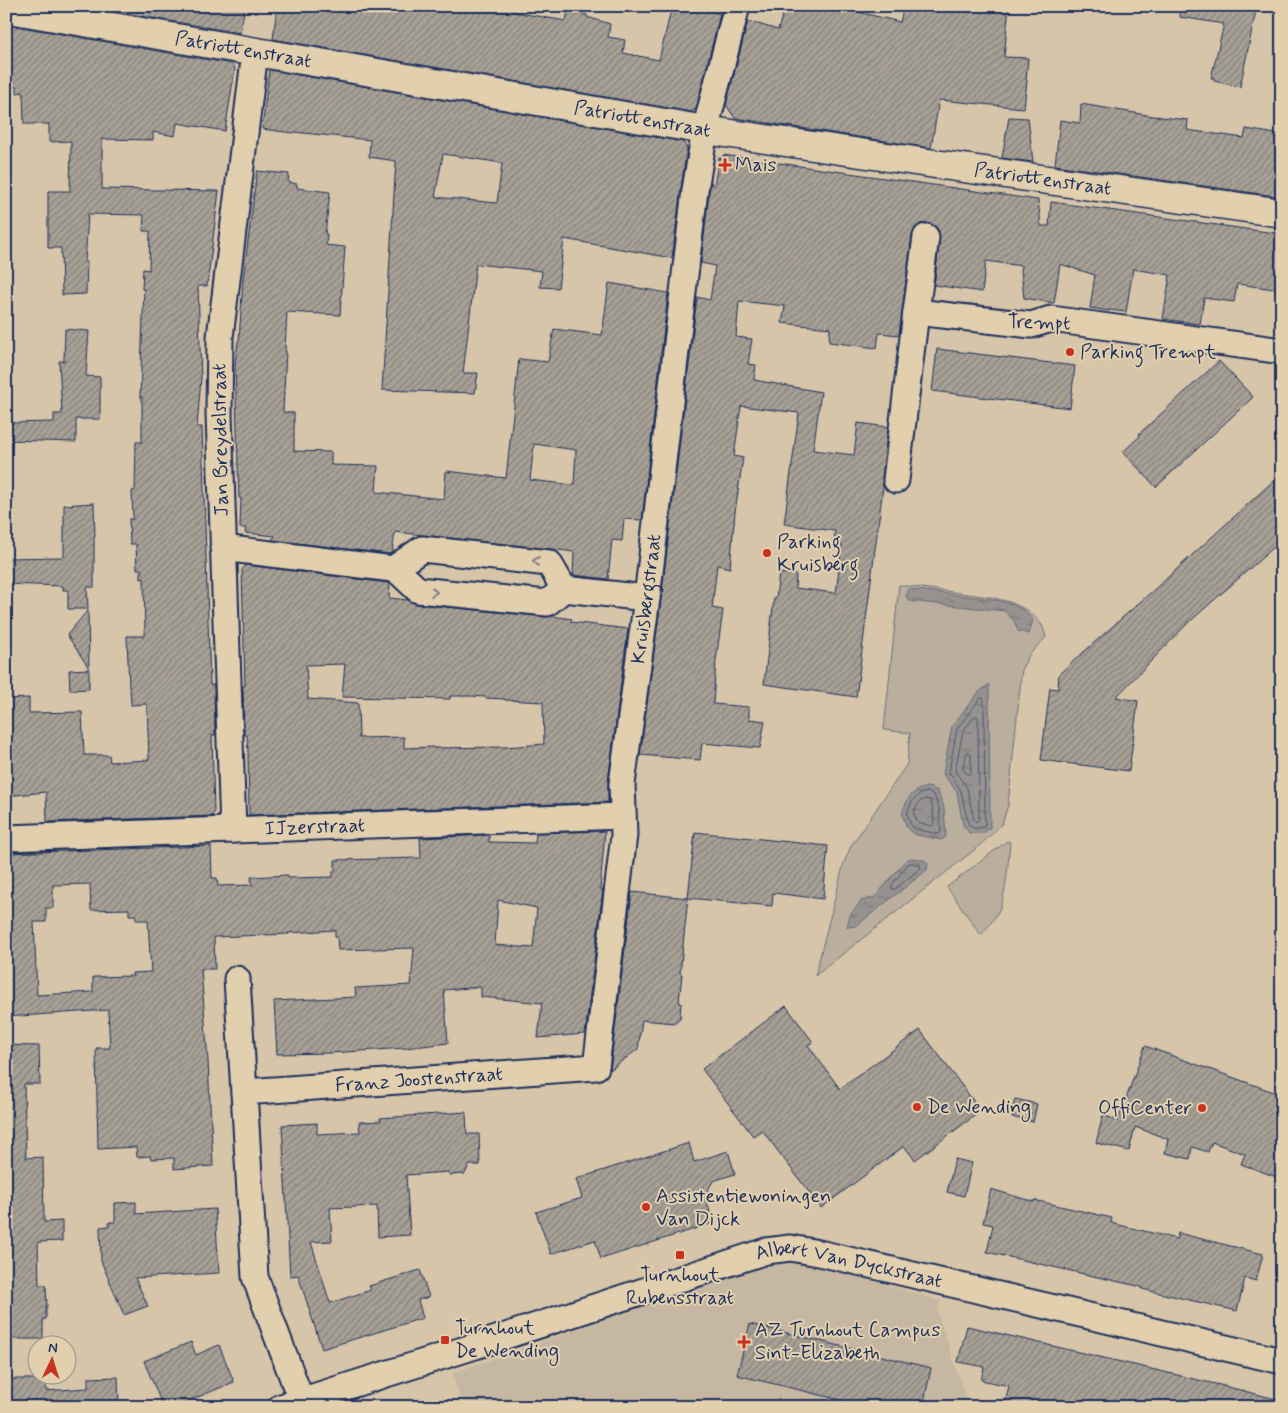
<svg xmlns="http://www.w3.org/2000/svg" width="1288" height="1413" viewBox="0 0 1288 1413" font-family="Mynerve,sans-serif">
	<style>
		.built { fill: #c5b7a1 }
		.green { fill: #baaf9d; stroke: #6a6f7e }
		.water { fill: url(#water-ripples); stroke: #656a7b }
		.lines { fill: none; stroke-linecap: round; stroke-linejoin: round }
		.shore { stroke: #4c5772; stroke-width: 1 }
		.building { fill: url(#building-hatch); stroke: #1b2f5e; fill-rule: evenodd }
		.street-casing { stroke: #1b2f5e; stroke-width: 29 }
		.secondary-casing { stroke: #1b2f5e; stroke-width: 31 }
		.street { stroke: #e2cfad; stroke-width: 25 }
		.secondary { stroke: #e2cfad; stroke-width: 28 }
		.oneway { stroke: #7e7f86 }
		.poi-dot { fill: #c8321e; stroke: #e2cfad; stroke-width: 2 }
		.labels { text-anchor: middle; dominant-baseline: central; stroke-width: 4; stroke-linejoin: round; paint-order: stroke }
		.street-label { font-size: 20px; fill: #1b2f5e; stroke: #e2cfad }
		.poi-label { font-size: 20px; fill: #1b2f5e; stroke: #e2cfad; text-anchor: start }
	</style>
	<defs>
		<pattern id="water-ripples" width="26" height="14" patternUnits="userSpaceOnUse" patternTransform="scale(1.25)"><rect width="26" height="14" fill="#96928f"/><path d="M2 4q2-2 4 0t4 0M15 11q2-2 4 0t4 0" fill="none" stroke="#7a7878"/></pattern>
		<pattern id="building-hatch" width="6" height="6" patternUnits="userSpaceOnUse" patternTransform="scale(1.25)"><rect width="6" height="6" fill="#a7a095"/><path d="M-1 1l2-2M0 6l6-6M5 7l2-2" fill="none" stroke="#87837d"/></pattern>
	</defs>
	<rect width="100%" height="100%" fill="#d6c5a8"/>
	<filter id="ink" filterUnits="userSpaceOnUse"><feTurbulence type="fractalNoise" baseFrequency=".02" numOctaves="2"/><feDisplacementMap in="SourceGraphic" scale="10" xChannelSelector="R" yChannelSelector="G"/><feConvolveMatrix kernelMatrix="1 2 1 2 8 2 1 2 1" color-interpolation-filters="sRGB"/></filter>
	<g filter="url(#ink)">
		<path class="built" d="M 788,1256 L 941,1301 L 937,1311 L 969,1407 L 463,1407 L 452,1373 Z"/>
		<path class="green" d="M 899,585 L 990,597 L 1010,602 L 1029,611 L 1042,625 L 1046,637 L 1029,655 L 1022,668 L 1008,805 L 1002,824 L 978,847 L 815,976 L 844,863 L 851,846 L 907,764 L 910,733 L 884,730 Z
			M 1007,841 L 1010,842 C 1008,863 1007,885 1001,905 C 997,916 989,926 981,935 L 947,887 Z"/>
		<path class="water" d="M 909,589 L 991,599 L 1012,604 L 1025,611 L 1033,620 L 1029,634 L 1018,631 L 1014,621 L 1005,611 L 909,601 L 906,596 Z
			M 989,684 L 990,828 L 983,833 L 969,833 L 963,825 L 957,792 L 943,774 L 952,726 L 978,693 Z
			M 928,787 L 938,791 L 944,808 L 946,837 L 941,840 L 913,834 L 907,828 L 902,813 C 908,798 911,790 928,787 Z
			M 911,858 L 924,860 L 928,863 L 927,870 L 856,926 L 847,927 L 850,915 L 861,901 L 875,897 L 906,860 Z"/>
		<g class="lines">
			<path class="shore" d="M 981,698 L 983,698 L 984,700 L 985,825 L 981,828 L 973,828 L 968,823 L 961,791 L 949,772 L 957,729 Z
				M 977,716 L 978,718 L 979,819 L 976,822 L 974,820 L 967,788 L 955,771 L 963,731 L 974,717 Z
				M 967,753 L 969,753 L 971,755 L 971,773 L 968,775 L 963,769 Z
				M 927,792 L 934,795 L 939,809 L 941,832 L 939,834 L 915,829 L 911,825 L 907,814 C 911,802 915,794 927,792 Z
				M 926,799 L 930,800 L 933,810 L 934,824 L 932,826 L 918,823 L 914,814 C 915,807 919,800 926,799 Z
				M 912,863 L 920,865 L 921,868 L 895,889 L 892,889 L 892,885 L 908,864 Z"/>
		</g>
		<path class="building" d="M 122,6 L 245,6 L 240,33 L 129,14 Z
			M 277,6 L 498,6 L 514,10 L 514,12 L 566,21 L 568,10 L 587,15 L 587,17 L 610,24 L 608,37 L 625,40 L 623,53 L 659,60 L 672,6 L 692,6 L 720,14 L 696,109 L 692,112 L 273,39 Z
			M 785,6 L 847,6 L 846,9 L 900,22 L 904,6 L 1009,6 L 1004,57 L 1028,58 L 1026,80 L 1027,80 L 1024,108 L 939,100 L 931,148 L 735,118 L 726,105 L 748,21 L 778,30 Z
			M 1181,6 L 1257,6 L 1240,87 L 1214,81 L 1214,78 L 1211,78 L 1224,24 L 1180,17 Z
			M 15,26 L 232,64 L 235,68 L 225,131 L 177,123 L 175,136 L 153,132 L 153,140 L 102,139 L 102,189 L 219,191 L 207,286 L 198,286 L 201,378 L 197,427 L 202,427 L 210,685 L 214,685 L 215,735 L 212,735 L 214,813 L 212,816 L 47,822 L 46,792 L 6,796 L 6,699 L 29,698 L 29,713 L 82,712 L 84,755 L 109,755 L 110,762 L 149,760 L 147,704 L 131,705 L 130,688 L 129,688 L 127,636 L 145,636 L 144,578 L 141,579 L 141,569 L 137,569 L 136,544 L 130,544 L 129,519 L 133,519 L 132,491 L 135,491 L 136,442 L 142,442 L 142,397 L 140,397 L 144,289 L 142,289 L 143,269 L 149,270 L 150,231 L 143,231 L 144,215 L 88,214 L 85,263 L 87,263 L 86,294 L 62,295 L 61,248 L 48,248 L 48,191 L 70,191 L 71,141 L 49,142 L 49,124 L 24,124 L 23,92 L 17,93 L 17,87 L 6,88 L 6,27 Z
			M 269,70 L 683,142 L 687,148 L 681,188 L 672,258 L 564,239 L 558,288 L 540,287 L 542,271 L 476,264 L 463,373 L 478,373 L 475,393 L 382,390 L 396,161 L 369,157 L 370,140 L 294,132 L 293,133 L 262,129 ZM 443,154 L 502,163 L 497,203 L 435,197 Z
			M 1081,104 L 1153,116 L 1188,120 L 1187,130 L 1244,138 L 1246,129 L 1282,135 L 1282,197 L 1055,165 L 1060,120 L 1080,123 Z
			M 1009,117 L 1028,118 L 1033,162 L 1002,158 Z
			M 723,155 L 1038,200 L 1041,226 L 1049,226 L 1051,202 L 1282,234 L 1282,290 L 1237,284 L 1234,302 L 1204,298 L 1200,324 L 1163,319 L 1170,275 L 1133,269 L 1126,312 L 1109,310 L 1109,311 L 1090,308 L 1095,275 L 1060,264 L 1054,303 L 1024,298 L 1021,271 L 1022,266 L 986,261 L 982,292 L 934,285 L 940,238 L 939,231 L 935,226 L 927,223 L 920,224 L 915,228 L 912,235 L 899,335 L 879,333 L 877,348 L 829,342 L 830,328 L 782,323 L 785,306 L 739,301 L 736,337 L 752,339 L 748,364 L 756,365 L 754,380 L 821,392 L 813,450 L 854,455 L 858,423 L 888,427 L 882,478 L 883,487 L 856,697 L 764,684 L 774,598 L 776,598 L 779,573 L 796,575 L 795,588 L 836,593 L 842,545 L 834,544 L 835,531 L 784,524 L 799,413 L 741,406 L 734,456 L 743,458 L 735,512 L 730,568 L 717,565 L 712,608 L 723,610 L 716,660 L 713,704 L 749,707 L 749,719 L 765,721 L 760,748 L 702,743 L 700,760 L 640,755 L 661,600 L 697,297 L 710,300 L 715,266 L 701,263 L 709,192 L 711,182 L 714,186 L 719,158 L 723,159 Z
			M 257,171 L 289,174 L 288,182 L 297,184 L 297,188 L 330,192 L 325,234 L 327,234 L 326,245 L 345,247 L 340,315 L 287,312 L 285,350 L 286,351 L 283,412 L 294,413 L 294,451 L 331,452 L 331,465 L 378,466 L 376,492 L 444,499 L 446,471 L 506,478 L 519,359 L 548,362 L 554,329 L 602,335 L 609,283 L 668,293 L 642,520 L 624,519 L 622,541 L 612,540 L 608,579 L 573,575 L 574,552 L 551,549 L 395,532 L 392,552 L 389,554 L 272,540 L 275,536 L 245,533 L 246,528 L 240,528 L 241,498 L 239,498 L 235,364 L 238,341 L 239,341 L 243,280 ZM 534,444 L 576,450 L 574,485 L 530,480 Z
			M 65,329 L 89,331 L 86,376 L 100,377 L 100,419 L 76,419 L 76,442 L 6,440 L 6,423 L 54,422 L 54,414 L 62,414 L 59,361 L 64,361 Z
			M 937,349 L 1075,366 L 1070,408 L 932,391 Z
			M 1219,361 L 1253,397 L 1156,487 L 1123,452 L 1140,436 L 1139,434 Z
			M 1282,473 L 1282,540 L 1187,624 L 1116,697 L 1138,701 L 1129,771 L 1041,760 L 1050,688 L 1058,689 L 1059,674 L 1166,579 Z
			M 94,503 L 95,537 L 94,537 L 94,587 L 87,587 L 88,609 L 68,609 L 68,590 L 63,590 L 63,586 L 6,584 L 6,558 L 64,557 L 64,505 Z
			M 246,565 L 388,583 L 390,584 L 389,598 L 408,600 L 417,604 L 546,617 L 552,616 L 572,619 L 571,622 L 628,629 L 608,782 L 608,802 L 249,815 L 248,753 L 247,735 L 244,735 L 243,686 L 245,686 L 242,570 ZM 345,664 L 342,697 L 450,699 L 450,696 L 470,696 L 486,697 L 486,698 L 505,699 L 505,700 L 543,702 L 544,744 L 506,747 L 433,748 L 433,747 L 404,748 L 404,737 L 359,738 L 358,703 L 308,699 L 306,665 Z
			M 88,610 L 89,668 L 67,635 Z
			M 89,669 L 89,689 L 70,690 L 69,670 Z
			M 605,831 L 600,889 L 603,889 L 585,1034 L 538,1038 L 542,1003 L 481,997 L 481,987 L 444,990 L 448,1043 L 405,1048 L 331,1053 L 277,1054 L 274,1001 L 356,997 L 355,988 L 411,985 L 414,948 L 338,950 L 337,937 L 335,937 L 335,930 L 288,933 L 289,934 L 214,937 L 215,969 L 201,969 L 208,1061 L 213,1166 L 174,1169 L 174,1158 L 151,1159 L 150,1156 L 137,1157 L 136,1147 L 98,1149 L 96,1048 L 110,1048 L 108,1010 L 6,1017 L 6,853 L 211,846 L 212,878 L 217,878 L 218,886 L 252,885 L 251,877 L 288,875 L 288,878 L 333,877 L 333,871 L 335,872 L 335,860 L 421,858 L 420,838 L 489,835 L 489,842 L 535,843 L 536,833 ZM 90,884 L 91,910 L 129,909 L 129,915 L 136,915 L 136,920 L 148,920 L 151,972 L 132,973 L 133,976 L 93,977 L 93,992 L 37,995 L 34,922 L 46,922 L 46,908 L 53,908 L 53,885 ZM 498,900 L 537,908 L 533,948 L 495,945 Z
			M 695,832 L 828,846 L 823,899 L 773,893 L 772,906 L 688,898 Z
			M 632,892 L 688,898 L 680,973 L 682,974 L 679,1002 L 681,1003 L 680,1018 L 674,1023 L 642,1020 L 638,1049 L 610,1070 Z
			M 786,1006 L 813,1042 L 808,1045 L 840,1089 L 920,1030 L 981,1111 L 915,1160 L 904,1146 L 821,1208 L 762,1130 L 753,1136 L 702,1069 Z
			M 6,1045 L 39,1046 L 40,1084 L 24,1084 L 26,1158 L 43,1157 L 44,1222 L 62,1221 L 62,1241 L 38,1242 L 39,1285 L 46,1285 L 47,1307 L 46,1307 L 46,1319 L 43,1319 L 43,1339 L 6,1339 Z
			M 1145,1046 L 1282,1095 L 1282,1179 L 1241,1164 L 1245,1154 L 1212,1142 L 1208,1152 L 1192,1147 L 1190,1159 L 1165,1153 L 1168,1139 L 1135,1127 L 1129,1151 L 1096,1143 L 1103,1115 L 1118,1121 Z
			M 1015,1099 L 1037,1104 L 1033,1122 L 1011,1117 Z
			M 466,1112 L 467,1134 L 479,1134 L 480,1165 L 469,1165 L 465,1174 L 449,1175 L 449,1172 L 406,1175 L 410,1235 L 378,1237 L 377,1206 L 330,1208 L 332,1241 L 311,1242 L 330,1303 L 371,1290 L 369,1286 L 420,1270 L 429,1297 L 418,1300 L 423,1318 L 322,1349 L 298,1275 L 290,1276 L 282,1125 L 317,1123 L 317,1134 L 360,1132 L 359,1122 L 381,1121 L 380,1118 Z
			M 689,1143 L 694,1162 L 728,1151 L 735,1174 L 713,1181 L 705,1195 L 713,1223 L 601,1259 L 595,1240 L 551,1254 L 536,1212 L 582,1198 L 576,1179 Z
			M 955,1159 L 972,1163 L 964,1196 L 947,1192 Z
			M 991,1189 L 1034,1202 L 1034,1200 L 1112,1218 L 1111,1223 L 1177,1239 L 1178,1233 L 1263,1254 L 1256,1281 L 1245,1278 L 1237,1311 L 1142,1289 L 1142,1287 L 987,1252 L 993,1225 L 983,1223 Z
			M 136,1202 L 136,1214 L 215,1209 L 219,1273 L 135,1278 L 148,1306 L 124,1315 L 101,1261 L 100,1227 L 109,1226 L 109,1222 L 115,1222 L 115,1203 Z
			M 750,1324 L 931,1368 L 923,1407 L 842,1407 L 841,1400 L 737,1375 Z
			M 967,1326 L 1224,1386 L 1280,1400 L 1279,1407 L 1026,1407 L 1005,1403 L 1009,1386 L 981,1380 L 984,1367 L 958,1362 Z
			M 191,1342 L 196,1355 L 219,1345 L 234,1382 L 174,1407 L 163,1407 L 144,1361 Z
			M 118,1377 L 119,1407 L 6,1407 L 6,1379 L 37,1379 L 37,1381 L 46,1381 L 46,1391 L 88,1388 L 88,1378 Z"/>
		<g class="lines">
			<g class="street-casing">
				<g id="street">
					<path d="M 916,312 L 1031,325 L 1051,319 L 1282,351"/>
					<path d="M 896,480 L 916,312 L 926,237"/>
					<path d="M 223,548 L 393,569 L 400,573 L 418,590 L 547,603 L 564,589 L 549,563 L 422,549 L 393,569"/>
					<path d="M 564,589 L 647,598"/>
					<path d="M 233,830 L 219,414 L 220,337 L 255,52"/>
					<path id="s1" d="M 6,838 L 623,816"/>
					<path d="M 237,979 L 244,1092"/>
					<path id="s2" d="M 301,1400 L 255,1277 L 244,1092 L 596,1067 L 624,835 L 622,784 L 647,598 L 695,190 L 705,130 L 737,6"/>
					<path id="s3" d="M 281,1407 L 469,1348 L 766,1251 L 790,1248 L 819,1253 L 1282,1361"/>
				</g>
			</g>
			<g class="secondary-casing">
				<g id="secondary">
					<path id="s4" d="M 6,12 L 15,10 L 705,130 L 935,164 L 1282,213"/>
				</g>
			</g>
			<use href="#street" class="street"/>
			<use href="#secondary" class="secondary"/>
		</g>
		<defs><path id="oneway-chevron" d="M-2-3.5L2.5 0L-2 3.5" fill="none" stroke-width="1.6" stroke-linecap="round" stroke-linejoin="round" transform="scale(1.25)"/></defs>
		<g class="oneway">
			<use href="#oneway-chevron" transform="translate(536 561) rotate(-174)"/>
			<use href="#oneway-chevron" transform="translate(434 592) rotate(6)"/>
		</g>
	</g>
	<g class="poi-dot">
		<path d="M722.5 157.5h5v5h5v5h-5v5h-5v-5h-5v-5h5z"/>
		<circle cx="1070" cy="352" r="5"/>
		<circle cx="767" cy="553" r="5"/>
		<circle cx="917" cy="1107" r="5"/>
		<circle cx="1202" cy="1108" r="5"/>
		<circle cx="646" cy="1207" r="5"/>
		<rect x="675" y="1250" width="10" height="10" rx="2.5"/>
		<rect x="440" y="1335" width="10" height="10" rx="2.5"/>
		<path d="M741.5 1334.5h5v5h5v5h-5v5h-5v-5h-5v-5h5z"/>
	</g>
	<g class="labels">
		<g class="street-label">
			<text stroke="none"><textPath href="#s4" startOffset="241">Patriottenstraat</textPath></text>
			<text stroke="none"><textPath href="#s4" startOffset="646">Patriottenstraat</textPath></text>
			<text stroke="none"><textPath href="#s4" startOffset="1051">Patriottenstraat</textPath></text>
			<text transform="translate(1039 323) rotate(2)">Trempt</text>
			<text transform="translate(221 440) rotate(-91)">Jan Breydelstraat</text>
			<text stroke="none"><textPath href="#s2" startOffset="1141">Kruisbergstraat</textPath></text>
			<text stroke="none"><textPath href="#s1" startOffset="309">IJzerstraat</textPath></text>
			<text stroke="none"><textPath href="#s2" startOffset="492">Franz Joostenstraat</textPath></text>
			<text stroke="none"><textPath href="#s3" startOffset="594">Albert Van Dyckstraat</textPath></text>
		</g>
		<g class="poi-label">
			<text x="735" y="165">Mais</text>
			<text x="1080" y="352">Parking Trempt</text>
			<text x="777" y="542">Parking<tspan x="777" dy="23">Kruisberg</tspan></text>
			<text x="927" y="1107">De Wending</text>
			<text x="1192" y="1108" text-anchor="end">OffiCenter</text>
			<text x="656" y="1196">Assistentiewoningen<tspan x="656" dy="23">Van Dijck</tspan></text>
			<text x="680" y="1275" text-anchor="middle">Turnhout<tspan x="680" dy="23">Rubensstraat</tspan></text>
			<text x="455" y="1328">Turnhout<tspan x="455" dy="23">De Wending</tspan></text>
			<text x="755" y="1330">AZ Turnhout Campus<tspan x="755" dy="23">Sint-Elizabeth</tspan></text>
		</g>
	</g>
	<rect width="1288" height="1413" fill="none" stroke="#e2cfad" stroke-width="25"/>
	<rect x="12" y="12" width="1263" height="1388" fill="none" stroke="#1b2f5e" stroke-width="2" filter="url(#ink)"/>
	<g transform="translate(52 1360) rotate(4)"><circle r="24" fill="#e2cfad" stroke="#928f8d"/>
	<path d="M0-4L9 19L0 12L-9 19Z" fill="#c8321e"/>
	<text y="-8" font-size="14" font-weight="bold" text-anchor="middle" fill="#1b2f5e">N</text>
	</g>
</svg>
